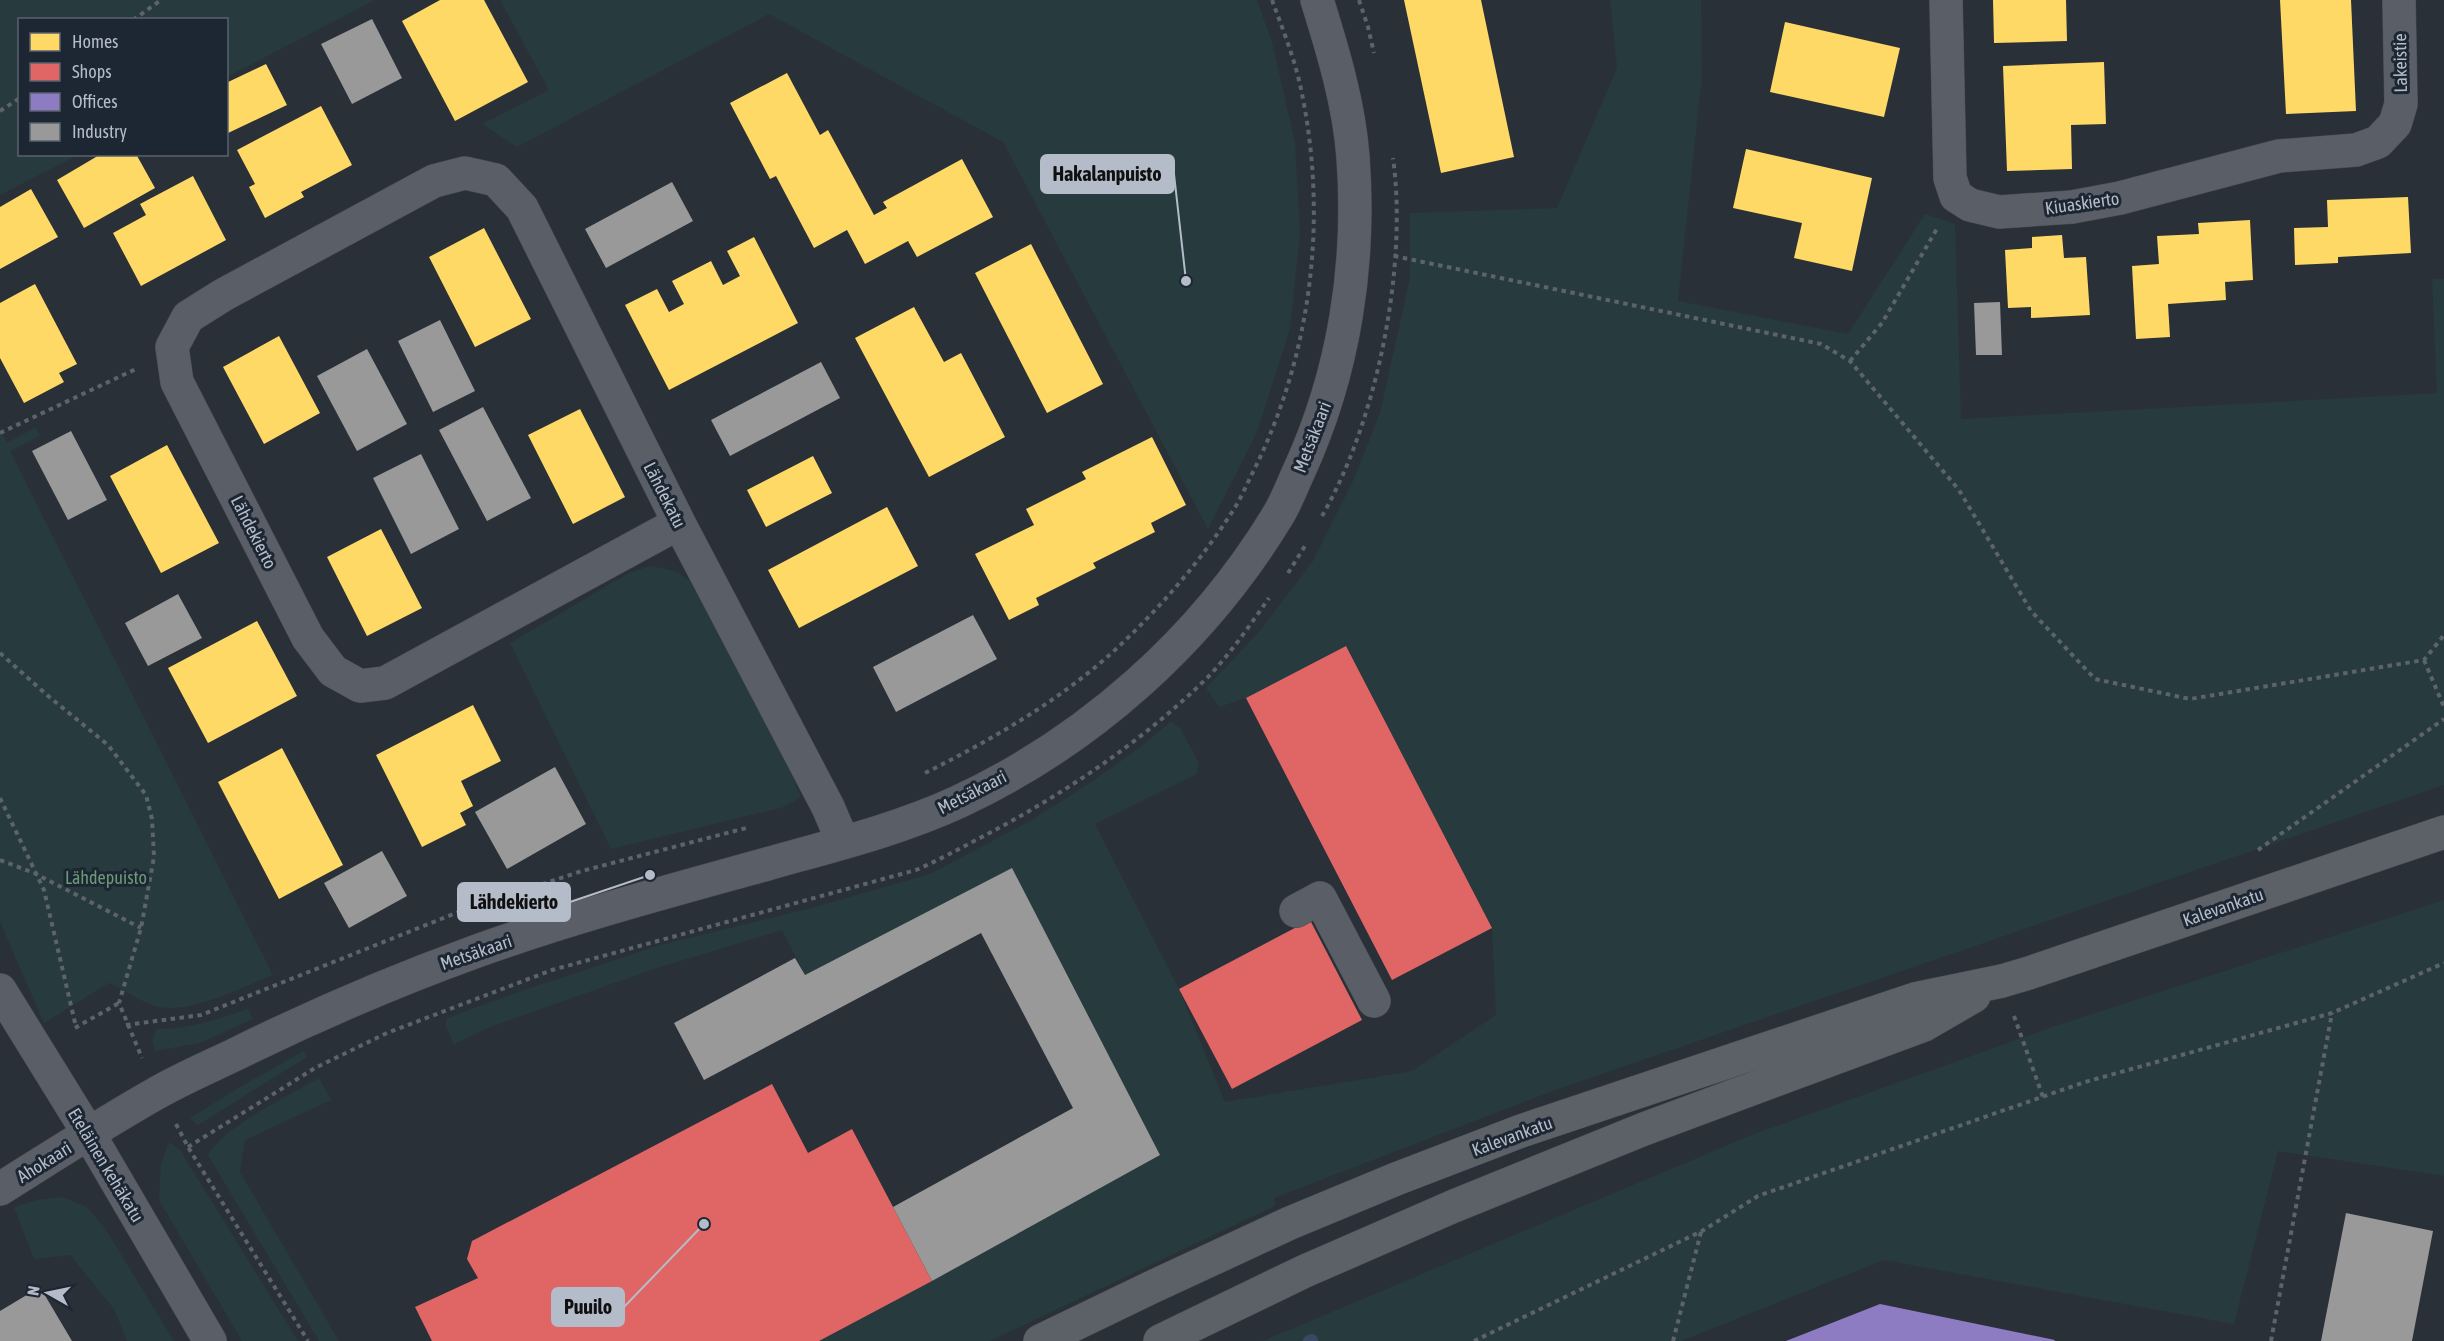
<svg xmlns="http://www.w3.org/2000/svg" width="2444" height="1341" viewBox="0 0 2444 1341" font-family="'Asap Condensed',sans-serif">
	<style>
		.green { fill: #273a3e }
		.homes { fill: #ffd966 }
		.shops { fill: #e06666 }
		.offices { fill: #8e7cc3 }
		.industry { fill: #999 }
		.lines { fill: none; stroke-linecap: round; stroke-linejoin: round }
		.stream { stroke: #384963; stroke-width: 12 }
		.minor-casing { stroke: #484c53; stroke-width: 34 }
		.major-casing { stroke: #484c55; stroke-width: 34 }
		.path { stroke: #5d636a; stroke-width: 4; stroke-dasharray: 4.5 4.5; stroke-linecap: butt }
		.minor { stroke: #5a5e66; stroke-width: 33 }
		.major { stroke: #5c6168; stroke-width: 33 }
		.labels { text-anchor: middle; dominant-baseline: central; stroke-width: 6; stroke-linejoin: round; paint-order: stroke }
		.street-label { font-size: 18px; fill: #b4bcc9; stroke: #1d2633 }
		.park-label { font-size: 18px; fill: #6b9a76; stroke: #1d2633 }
		.leader { fill: none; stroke: #b4bcc9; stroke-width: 2 }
		.callout-dot { fill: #b4bcc9; stroke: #1d2633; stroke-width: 2 }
		.callout { fill: #b4bcc9; stroke: #b4bcc9; stroke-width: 2 }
		.callout-label { font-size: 20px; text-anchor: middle; font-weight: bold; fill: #111 }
	</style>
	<rect width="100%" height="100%" fill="#2a3038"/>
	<path class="green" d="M 0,0 L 375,0 L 227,77 L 226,20 L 20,20 L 20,154 L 78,155 L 0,195 Z
		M 500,0 L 1257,0 L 1272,42 L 1295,142 L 1300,234 L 1290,329 L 1257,432 L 1208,529 L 1003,142 L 769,14 L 517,147 L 482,124 L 549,90 Z
		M 1610,0 L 1701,0 L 1702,75 L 1678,301 L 1848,334 L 1925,214 L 1955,224 L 1961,419 L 2437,393 L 2432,279 L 2444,279 L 2444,785 L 1558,1089 L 1274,1198 L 1275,1206 L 990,1341 L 819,1341 L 1160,1155 L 1012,869 L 805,975 L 782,930 L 654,969 L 490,1027 L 454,1044 L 445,1025 L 447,1018 L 521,991 L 657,946 L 815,907 L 930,874 L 1030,821 L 1090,783 L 1139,748 L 1171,721 L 1180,728 L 1199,763 L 1197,774 L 1095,824 L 1179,989 L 1225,1102 L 1412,1071 L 1496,1015 L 1492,928 L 1346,646 L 1246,698 L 1219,707 L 1206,688 L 1259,632 L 1313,561 L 1353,481 L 1380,413 L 1410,278 L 1410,213 L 1557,208 L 1617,68 Z
		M 36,427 L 40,436 L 10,451 L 273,975 C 243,987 193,1013 160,1007 C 143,1004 125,990 109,983 L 44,1023 L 0,922 L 0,429 L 7,443 Z
		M 650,566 L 675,571 L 690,581 L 787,764 L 801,797 L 784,807 L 611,849 L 510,643 L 629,573 Z
		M 2444,900 L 2444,1176 L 2278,1151 L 2234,1324 L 1884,1260 L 1681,1341 L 1263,1341 L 1754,1134 L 2055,1026 Z
		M 248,1009 L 253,1019 L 200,1043 L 155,1051 L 152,1040 L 157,1029 C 189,1029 219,1019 248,1009 Z
		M 304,1051 L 307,1057 L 198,1125 L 190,1118 L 245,1084 Z
		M 319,1078 L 331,1100 L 245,1140 L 240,1172 L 339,1341 L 319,1341 L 208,1155 C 223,1127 290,1095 319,1078 Z
		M 169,1142 L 180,1150 L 298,1341 L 242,1341 L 159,1200 L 161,1164 Z
		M 62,1197 L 85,1206 L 103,1225 L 174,1341 L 127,1341 L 114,1309 L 70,1255 L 34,1259 L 14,1207 L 37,1200 Z"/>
	<path class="homes" d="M 440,0 L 484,0 L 528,82 L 455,121 L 402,21 Z
		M 1404,0 L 1481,0 L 1514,157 L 1441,173 Z
		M 1993,0 L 2066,0 L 2067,41 L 1994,43 Z
		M 2280,0 L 2351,0 L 2356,111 L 2286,114 Z
		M 1785,22 L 1900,48 L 1884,117 L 1770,92 Z
		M 2104,62 L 2106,124 L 2071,125 L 2072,169 L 2007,171 L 2003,66 Z
		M 266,64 L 287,105 L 226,134 L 226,83 Z
		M 787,73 L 820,135 L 828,130 L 874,215 L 887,208 L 883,202 L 962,159 L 993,217 L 917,257 L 908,241 L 865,264 L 847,230 L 814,248 L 776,176 L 770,179 L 730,103 Z
		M 321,106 L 352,165 L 301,192 L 304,197 L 265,218 L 249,187 L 255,184 L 237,150 Z
		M 1746,149 L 1872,178 L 1852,271 L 1794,258 L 1802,223 L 1733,208 Z
		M 101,154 L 136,154 L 155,188 L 84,228 L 57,180 Z
		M 193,176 L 226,240 L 141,286 L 113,233 L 146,215 L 140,204 Z
		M 31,189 L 58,237 L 0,269 L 0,207 Z
		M 2408,197 L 2411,253 L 2338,257 L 2338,263 L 2295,265 L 2294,228 L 2328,227 L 2327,200 Z
		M 2250,220 L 2253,280 L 2225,282 L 2226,300 L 2168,304 L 2170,337 L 2136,339 L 2132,266 L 2159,264 L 2157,236 L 2199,234 L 2198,223 Z
		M 484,228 L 531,319 L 475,347 L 429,257 Z
		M 2062,235 L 2064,258 L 2086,257 L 2090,315 L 2031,318 L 2031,307 L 2008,308 L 2005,250 L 2032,248 L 2032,237 Z
		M 754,237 L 798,323 L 669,390 L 625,305 L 657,289 L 669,312 L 684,304 L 672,281 L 711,261 L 723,285 L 740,276 L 727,251 Z
		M 1031,244 L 1103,384 L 1047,413 L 975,273 Z
		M 35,284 L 77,364 L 59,373 L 64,382 L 24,403 L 0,358 L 0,303 Z
		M 914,307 L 944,362 L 961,353 L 1005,437 L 929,477 L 855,338 Z
		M 279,336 L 320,413 L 264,444 L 223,367 Z
		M 580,409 L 625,497 L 573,524 L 528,435 Z
		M 1152,437 L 1186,505 L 1151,523 L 1155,532 L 1093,563 L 1096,568 L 1036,598 L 1039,605 L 1009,620 L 975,554 L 1034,525 L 1026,509 L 1086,479 L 1082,472 Z
		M 167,445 L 219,543 L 161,573 L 110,476 Z
		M 813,456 L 832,493 L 766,527 L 747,490 Z
		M 887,507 L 918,566 L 799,628 L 768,570 Z
		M 381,529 L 422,608 L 367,636 L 327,557 Z
		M 257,621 L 297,696 L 208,743 L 168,668 Z
		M 473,705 L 501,761 L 461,781 L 473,806 L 460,813 L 466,825 L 422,847 L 376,755 Z
		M 282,748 L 343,865 L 279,899 L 218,782 Z"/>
	<path class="shops" d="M 1346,646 L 1492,928 L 1392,980 L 1246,698 Z
		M 1310,920 L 1362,1020 L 1232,1089 L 1179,989 Z
		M 772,1084 L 808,1153 L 852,1129 L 932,1281 L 819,1341 L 432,1341 L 415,1307 L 478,1278 L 467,1259 L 472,1241 Z"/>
	<path class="offices" d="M 1880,1304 L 2055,1340 L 2054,1341 L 1786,1341 Z"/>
	<path class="industry" d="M 372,19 L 402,78 L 352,104 L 321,44 Z
		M 672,182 L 693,221 L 606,268 L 585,229 Z
		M 2000,302 L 2002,355 L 1976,355 L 1974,303 Z
		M 440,320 L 475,391 L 433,412 L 398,341 Z
		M 367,349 L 407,424 L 357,451 L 317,376 Z
		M 821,362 L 840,398 L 730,456 L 711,420 Z
		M 483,407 L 531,498 L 487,521 L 439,430 Z
		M 71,431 L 107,500 L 68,520 L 32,451 Z
		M 421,454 L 459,529 L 411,554 L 373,478 Z
		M 178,594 L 202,638 L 148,666 L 125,623 Z
		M 973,615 L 997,659 L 896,712 L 873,667 Z
		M 555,767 L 586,824 L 507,869 L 475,812 Z
		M 382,851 L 407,896 L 349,928 L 324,883 Z
		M 1012,868 L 1160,1155 L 932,1281 L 893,1207 L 1073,1108 L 981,933 L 704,1080 L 674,1023 L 795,958 L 805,975 Z
		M 2346,1213 L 2433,1231 L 2412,1341 L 2321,1341 Z
		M 40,1287 L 72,1341 L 0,1341 L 0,1311 Z"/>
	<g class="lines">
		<path class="stream" d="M 1309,1341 L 1312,1340"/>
		<g class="minor-casing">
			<path id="minor" d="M 1946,0 L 1950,178 L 1956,196 L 1970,205 L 1999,212 L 2072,207 L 2120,198 L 2279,156 L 2356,150 L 2378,142 L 2395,124 L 2401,104 L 2399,0
				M 679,523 L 385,683 L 360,686 L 333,671 L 308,638 L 177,382 L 172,347 L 188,317 L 223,295 L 434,181 L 465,173 L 496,180 L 522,208 L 679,523 L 828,807 L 843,842
				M 1296,911 L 1320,898 L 1374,1001
				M 0,990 L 89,1134 L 210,1341
				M 0,1189 C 51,1157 102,1124 155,1094 C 181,1079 209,1067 236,1054 C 315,1015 394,981 477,951 C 572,917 670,891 767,864 C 831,846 897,830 958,802 C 1089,741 1202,640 1277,517 C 1286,503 1292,486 1299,471 C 1344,373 1361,265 1353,157 C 1349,104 1333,51 1317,0"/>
		</g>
		<g class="major-casing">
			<path id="major" d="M 1040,1341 L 1152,1287 L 1290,1223 L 1396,1179 L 1521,1131 L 1915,999 L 2002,981 L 2029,973 L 2444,832
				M 1160,1341 L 1305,1271 L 1454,1206 L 1644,1129 L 1924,1025 L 1974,996"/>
		</g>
		<path class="path" d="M 1359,0 L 1368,27 L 1374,53
			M 133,20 L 161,0
			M 0,111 L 20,98
			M 1394,256 L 1821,344 L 1850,361 L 1959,490 L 2031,611 L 2095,679 L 2190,699 L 2424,660 L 2444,635
			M 1850,361 L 1882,323 L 1938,227
			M 0,433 L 138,368
			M 1322,516 C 1377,421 1408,267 1393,158
			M 1288,573 L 1305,546
			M 0,653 L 47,695 L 108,745 L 146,795 L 152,819 L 154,857 L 141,928 L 119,1003 L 142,1058
			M 2424,660 L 2444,707
			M 925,773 C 993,739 1059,701 1115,650 C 1160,608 1201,561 1234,509 C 1241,498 1247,484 1253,472 C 1311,356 1328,221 1302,94 C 1296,62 1283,30 1272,0
			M 0,798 L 44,890 L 76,1027
			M 2258,850 L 2444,719
			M 0,860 L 34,873 L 141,928
			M 2014,1016 L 2043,1097
			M 126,1025 L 201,1015 L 461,911 L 582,871 L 750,827
			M 75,1028 L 119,1003
			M 176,1124 L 188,1147 L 308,1341
			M 188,1147 L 315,1068 L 387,1033 L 552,970 L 916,870 C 937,861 957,850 978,839 C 1061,796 1141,743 1208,677 C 1231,653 1250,625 1269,598
			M 1474,1341 L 1702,1231 L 1758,1196 L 2085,1082 L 2332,1013 L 2444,963
			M 1673,1341 L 1701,1232
			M 2271,1341 L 2332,1013"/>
		<use href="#minor" class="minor"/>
		<use href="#major" class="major"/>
	</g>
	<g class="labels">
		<g class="street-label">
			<text transform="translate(2400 63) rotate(-91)">Lakeistie</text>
			<text transform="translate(2082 203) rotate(-8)">Kiuaskierto</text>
			<text transform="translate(1312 437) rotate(-69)">Metsäkaari</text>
			<text transform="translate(665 495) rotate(63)">Lähdekatu</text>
			<text transform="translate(254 532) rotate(63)">Lähdekierto</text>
			<text transform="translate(972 792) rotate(-27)">Metsäkaari</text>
			<text transform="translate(2223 907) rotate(-19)">Kalevankatu</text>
			<text transform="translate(476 952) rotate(-19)">Metsäkaari</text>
			<text transform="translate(1512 1136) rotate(-20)">Kalevankatu</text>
			<text transform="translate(44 1162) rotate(-32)">Ahokaari</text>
			<text transform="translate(106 1165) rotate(59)">Eteläinen kehäkatu</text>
		</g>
		<g class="park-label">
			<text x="106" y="877">Lähdepuisto</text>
		</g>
	</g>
	<path class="leader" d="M1186 281L1174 174M650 875L570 902M704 1224L624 1307"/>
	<g class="callout-dot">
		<circle cx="1186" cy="281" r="6"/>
		<circle cx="650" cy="875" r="6"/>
		<circle cx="704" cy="1224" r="6"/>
	</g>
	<g class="callout">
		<rect x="1041" y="155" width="133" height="38" rx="6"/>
		<rect x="458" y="883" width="112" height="38" rx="6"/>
		<rect x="552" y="1288" width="72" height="38" rx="6"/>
	</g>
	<g class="callout-label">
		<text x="1107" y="181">Hakalanpuisto</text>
		<text x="514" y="909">Lähdekierto</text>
		<text x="588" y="1314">Puuilo</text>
	</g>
	<rect x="18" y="18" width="210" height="138" fill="#1d2633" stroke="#59626f" stroke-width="1.5"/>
	<rect x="30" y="33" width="30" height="18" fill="#ffd966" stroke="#59626f" stroke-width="1.5"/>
	<text x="72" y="48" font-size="18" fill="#b4bcc9">Homes</text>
	<rect x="30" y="63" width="30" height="18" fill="#e06666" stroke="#59626f" stroke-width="1.5"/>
	<text x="72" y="78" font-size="18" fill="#b4bcc9">Shops</text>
	<rect x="30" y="93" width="30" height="18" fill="#8e7cc3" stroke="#59626f" stroke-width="1.5"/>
	<text x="72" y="108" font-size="18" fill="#b4bcc9">Offices</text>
	<rect x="30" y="123" width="30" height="18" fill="#999999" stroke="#59626f" stroke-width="1.5"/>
	<text x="72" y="138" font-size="18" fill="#b4bcc9">Industry</text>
	<g transform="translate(48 1293) rotate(279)" stroke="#1d2633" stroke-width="4.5" paint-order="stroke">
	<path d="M0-4.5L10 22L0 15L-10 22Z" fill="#b4bcc9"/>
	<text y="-9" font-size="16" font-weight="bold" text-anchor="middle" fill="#b4bcc9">N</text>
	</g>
</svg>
